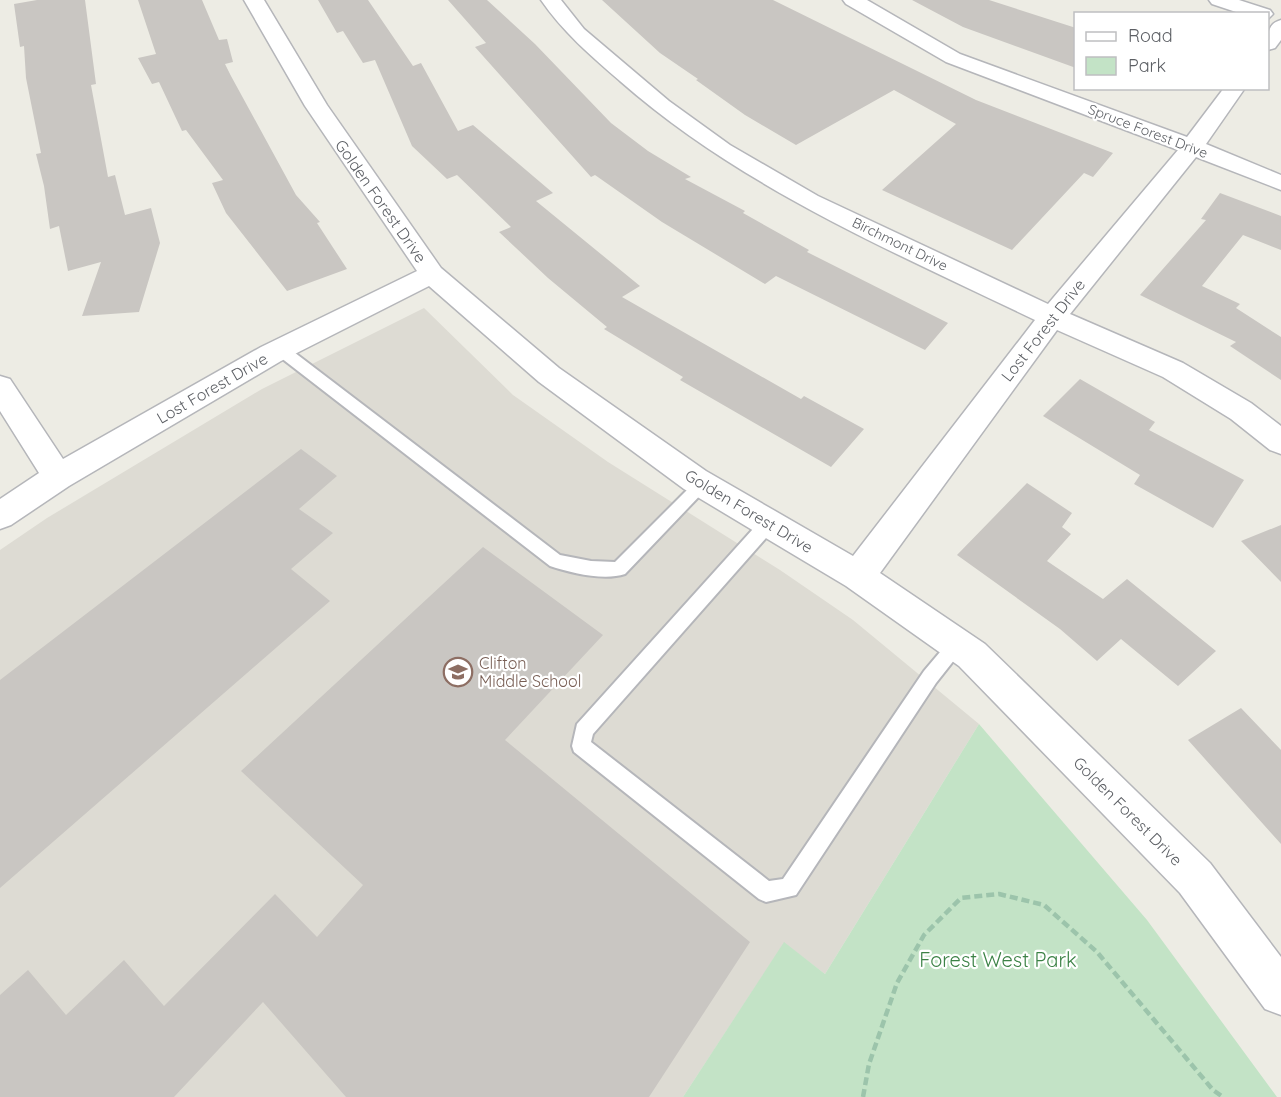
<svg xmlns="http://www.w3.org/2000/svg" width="1281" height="1097" viewBox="0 0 1281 1097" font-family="Quicksand,sans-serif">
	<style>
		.education { fill: #dddbd3 }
		.green { fill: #c3e3c6 }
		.building { fill: #c9c6c2 }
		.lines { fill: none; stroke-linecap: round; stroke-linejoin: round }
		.service-casing { stroke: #b5b6ba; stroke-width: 4 }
		.minor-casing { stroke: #b5b6ba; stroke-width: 3 }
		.path { stroke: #9cc4ab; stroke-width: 4.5; stroke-dasharray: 8 4; stroke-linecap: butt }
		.service { fill: #fff; fill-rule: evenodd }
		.minor { fill: #fff; fill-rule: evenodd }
		.labels { text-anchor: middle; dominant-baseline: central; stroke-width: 4.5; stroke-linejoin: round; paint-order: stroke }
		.far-street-label { font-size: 14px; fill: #5c5f64; stroke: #fff }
		.street-label { font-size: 16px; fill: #5c5f64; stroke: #fff }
		.education-label { font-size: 16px; fill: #785e54; stroke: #fff; text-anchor: start }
		.near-park-label { font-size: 20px; fill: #3c8246; stroke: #fff }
	</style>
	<rect width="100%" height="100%" fill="#edece4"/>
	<path class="education" d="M 424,308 L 513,395 L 608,462 L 780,570 L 853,620 L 979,724 L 825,974 L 784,943 L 683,1097 L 0,1097 L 0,550 L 47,518 L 262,389 Z"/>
	<path class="green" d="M 979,724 L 1147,920 L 1277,1097 L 683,1097 L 784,942 L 825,974 Z"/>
	<path class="building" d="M 37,0 L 85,0 L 96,84 L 91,85 L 108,177 L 115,175 L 125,215 L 151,208 L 160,243 L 139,312 L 82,316 L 101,262 L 68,271 L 59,226 L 50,229 L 44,186 L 36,154 L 41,153 L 26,78 L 24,46 L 20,47 L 14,4 Z
		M 138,0 L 202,0 L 219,40 L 227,39 L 233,62 L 225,64 L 231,76 L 296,195 L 320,222 L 317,223 L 347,269 L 287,291 L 226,213 L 212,183 L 223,180 L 186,130 L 182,131 L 159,82 L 152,84 L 138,58 L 156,54 Z
		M 318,0 L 368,0 L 413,66 L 421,63 L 458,131 L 473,125 L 553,193 L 536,201 L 640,286 L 622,297 L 801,399 L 804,396 L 864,429 L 831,467 L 680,380 L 683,377 L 604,329 L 607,327 L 548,278 L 499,232 L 511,227 L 457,175 L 447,179 L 412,146 L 375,60 L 363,63 L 343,31 L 337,33 Z
		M 448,0 L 487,0 L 535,44 L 611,123 L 648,151 L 691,177 L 685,179 L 745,211 L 743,213 L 809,250 L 807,252 L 948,323 L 925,350 L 776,276 L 765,284 L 662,222 L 595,175 L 591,177 L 475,47 L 486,43 Z
		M 602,0 L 773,0 L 976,100 L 1113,153 L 1093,177 L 1084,173 L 1012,250 L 882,190 L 956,124 L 894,90 L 796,145 L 745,115 L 696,80 L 698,79 L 660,53 Z
		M 912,0 L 989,0 L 1076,28 L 1076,68 L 963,27 Z
		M 1220,193 L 1281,216 L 1281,250 L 1243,235 L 1202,286 L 1240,304 L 1236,308 L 1281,337 L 1281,380 L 1230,346 L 1236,342 L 1140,295 L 1206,220 L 1201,219 Z
		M 1080,379 L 1155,422 L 1149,430 L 1244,480 L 1213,528 L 1134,484 L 1140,475 L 1043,416 Z
		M 301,449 L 337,476 L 299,509 L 333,533 L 291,569 L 330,601 L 0,888 L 0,680 Z
		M 1027,483 L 1072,513 L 1062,527 L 1071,534 L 1047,561 L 1103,599 L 1127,579 L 1216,651 L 1178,686 L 1121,639 L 1097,661 L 1060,629 L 957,555 Z
		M 1281,525 L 1281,582 L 1241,541 Z
		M 483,547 L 603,635 L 505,740 L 750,942 L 649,1097 L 346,1097 L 263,1002 L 174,1097 L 0,1097 L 0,995 L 28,970 L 66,1015 L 124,960 L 164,1006 L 275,894 L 317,937 L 363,885 L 241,771 Z
		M 1241,708 L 1281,750 L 1281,844 L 1188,740 Z"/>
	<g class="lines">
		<g class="service-casing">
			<path id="service" d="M 281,345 L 286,346 L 560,555 L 591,561 L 615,562 L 696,481 L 702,479 L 708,481 L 710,485 L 625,574 C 604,581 571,573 550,566 L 276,354 L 274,350 L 276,346 Z
				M 768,517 L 774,519 L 776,524 L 774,529 L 593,734 L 591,742 L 769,881 L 783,879 L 924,671 L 951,639 L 957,637 L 963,639 L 966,645 L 936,683 L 796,895 L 766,902 L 759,899 L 574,752 L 572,746 L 577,724 L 762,519 Z"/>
		</g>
		<g class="minor-casing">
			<path id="minor" d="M 244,0 L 264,0 L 327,105 L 441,268 L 559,368 L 706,471 L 853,556 L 1035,320 C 890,250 742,188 620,81 C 591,56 563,32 541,0 L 561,0 L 584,29 L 669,101 L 730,145 L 818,196 L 1048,304 L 1178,150 L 946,62 L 846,4 L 843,0 L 867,0 L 960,54 L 1187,137 L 1224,88 L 1245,88 L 1206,144 L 1281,175 L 1281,190 L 1196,157 L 1070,314 L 1183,363 L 1251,403 L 1281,426 L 1281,454 L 1270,450 L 1231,419 L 1163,377 L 1057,330 L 880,573 L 985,644 L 1210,863 L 1281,957 L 1281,1015 L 1265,1009 L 1180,893 L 959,666 L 846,586 L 684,489 L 539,382 L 429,286 L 281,361 L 69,486 L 11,525 L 0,529 L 0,499 L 39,473 L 0,411 L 0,376 L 10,379 L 63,459 L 261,347 L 417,271 L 305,106 Z
				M 1209,0 L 1239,0 L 1270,10 L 1273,14 L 1268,19 L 1268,14 L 1242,14 L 1212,4 Z
				M 1281,20 L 1281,40 L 1275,48 L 1268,50 C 1268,37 1266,24 1281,20 Z"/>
		</g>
		<path class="path" d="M 863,1097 L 869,1064 L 897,983 L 924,935 L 961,898 L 999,894 L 1044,905 L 1097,952 L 1213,1090 L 1223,1097"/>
		<use href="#service" class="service"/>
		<use href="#minor" class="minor"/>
	</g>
	<defs>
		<g id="school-ring" transform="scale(1.5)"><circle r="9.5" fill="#fff" stroke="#8d6e63" stroke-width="1.5"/><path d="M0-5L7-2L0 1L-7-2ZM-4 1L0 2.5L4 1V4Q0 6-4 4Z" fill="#8d6e63"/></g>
	</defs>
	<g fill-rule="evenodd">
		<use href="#school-ring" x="458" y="672"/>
	</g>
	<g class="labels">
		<g class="far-street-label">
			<text transform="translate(1148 131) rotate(21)">Spruce Forest Drive</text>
			<text transform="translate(900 244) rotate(26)">Birchmont Drive</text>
		</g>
		<g class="street-label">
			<text transform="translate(381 201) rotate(55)">Golden Forest Drive</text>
			<text transform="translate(1043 330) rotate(-52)">Lost Forest Drive</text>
			<text transform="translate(212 388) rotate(-30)">Lost Forest Drive</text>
			<text transform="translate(749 511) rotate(31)">Golden Forest Drive</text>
			<text transform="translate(1128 811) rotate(45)">Golden Forest Drive</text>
		</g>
		<g class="education-label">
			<text x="479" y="663">Clifton<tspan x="479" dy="18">Middle School</tspan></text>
		</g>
		<g class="near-park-label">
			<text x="998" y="959">Forest West Park</text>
		</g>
	</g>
	<rect x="1074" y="12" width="195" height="78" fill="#ffffff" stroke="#bebfc1" stroke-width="1.5"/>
	<rect x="1086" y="32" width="30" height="9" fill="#ffffff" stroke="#bebfc1" stroke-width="1.5"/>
	<text x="1128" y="42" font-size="18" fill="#5c5f64">Road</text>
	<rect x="1086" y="57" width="30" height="18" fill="#c3e3c6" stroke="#bebfc1" stroke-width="1.5"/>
	<text x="1128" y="72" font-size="18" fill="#5c5f64">Park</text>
</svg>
